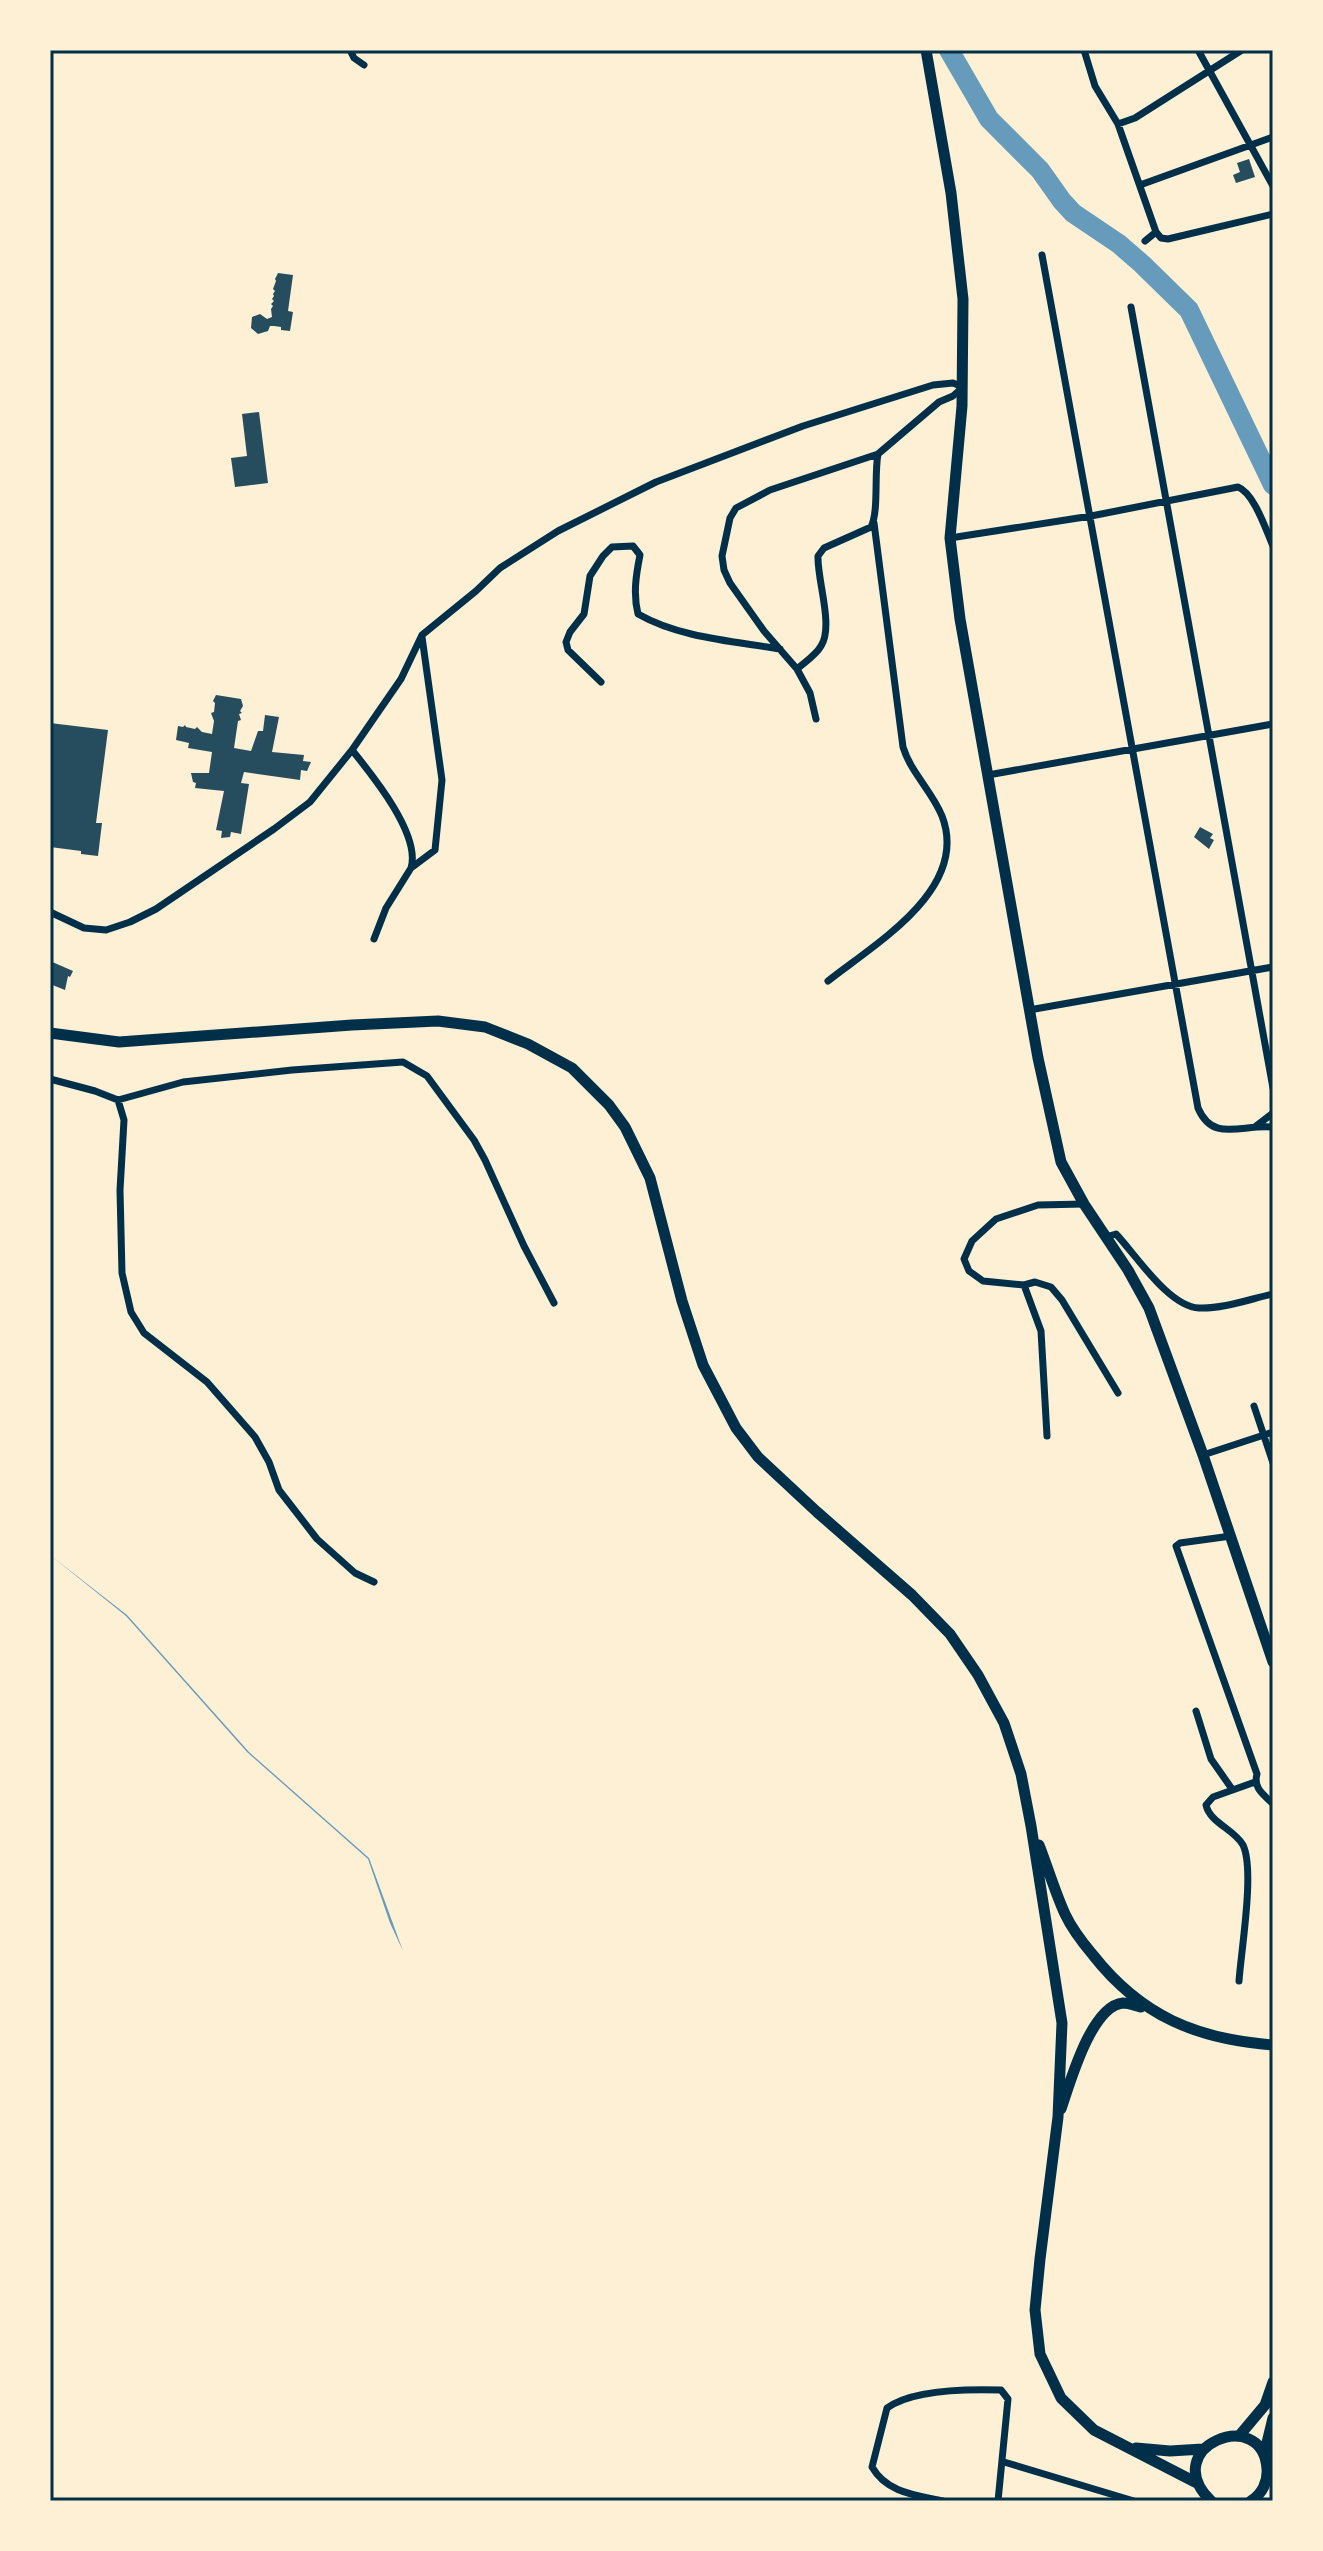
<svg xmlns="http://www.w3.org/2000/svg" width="1323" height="2551" viewBox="0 0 1323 2551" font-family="'Nunito Sans',sans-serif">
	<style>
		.water { fill: #669bbc }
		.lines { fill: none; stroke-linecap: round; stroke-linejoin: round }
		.river { stroke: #669bbc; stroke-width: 20 }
		.building { fill: #264d5e }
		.minor { stroke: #003049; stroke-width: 7 }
		.primary { stroke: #003049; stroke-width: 11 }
		.neatline { fill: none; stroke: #003049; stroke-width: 3 }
	</style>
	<rect width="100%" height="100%" fill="#fdf0d5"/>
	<path class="water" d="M 50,1555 L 127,1615 L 249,1752 L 369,1858 L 403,1951 L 390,1923 L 368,1859 L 247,1752 L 126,1616 Z"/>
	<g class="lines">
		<path class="river" d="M 949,50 L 989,119 L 1040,170 L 1062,201 L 1073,213 L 1119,244 L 1142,264 L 1189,310 L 1273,485"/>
	</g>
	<path class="building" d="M 1249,159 L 1255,177 L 1236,183 L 1233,175 L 1240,172 L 1237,163 Z
		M 278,273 L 293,275 L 288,311 L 293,312 L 290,331 L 281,330 L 281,327 L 274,326 L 270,326 L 268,331 L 258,334 L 251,328 L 252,317 L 260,314 L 267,319 L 272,317 L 271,309 L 273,306 L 271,304 L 274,301 L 272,299 L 274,296 L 273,294 L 275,291 L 273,289 L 276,281 L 275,279 Z
		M 259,412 L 268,483 L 235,487 L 231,458 L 247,456 L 242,414 Z
		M 216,695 L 241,699 L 243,706 L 240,711 L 242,713 L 239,714 L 241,720 L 238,721 L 234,748 L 251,751 L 258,731 L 263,731 L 265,715 L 279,717 L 272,752 L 304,755 L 303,761 L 311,762 L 307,771 L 301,770 L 300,780 L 244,772 L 241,783 L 249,784 L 241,834 L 231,832 L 230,837 L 221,838 L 222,831 L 216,830 L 224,791 L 195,788 L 196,783 L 193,782 L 191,773 L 209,773 L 212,752 L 188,748 L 189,743 L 176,740 L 178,726 L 183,727 L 185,725 L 186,727 L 195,729 L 197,727 L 202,732 L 212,734 L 214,721 L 211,713 L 214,712 L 215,703 L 213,701 Z
		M 50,723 L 108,730 L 96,823 L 102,823 L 98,856 L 81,854 L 81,851 L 50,847 Z
		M 1200,827 L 1213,834 L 1210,838 L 1214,840 L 1209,849 L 1194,837 Z
		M 50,961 L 73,971 L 70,977 L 68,976 L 65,990 L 50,984 Z"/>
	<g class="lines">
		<path class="minor" d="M 350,50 L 354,58 L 364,65
			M 1084,50 L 1095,86 L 1118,124 L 1156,232
			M 1198,50 L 1273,186
			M 1118,124 L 1135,118 L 1242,50
			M 1140,185 L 1273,137
			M 1156,232 L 1161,238 L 1168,239 L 1273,214
			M 1145,241 L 1156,232
			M 1042,255 L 1198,1108 C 1213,1143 1241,1124 1273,1127
			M 1131,307 L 1273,1088
			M 950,538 L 1091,516 L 1238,487 C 1254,493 1266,530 1273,546
			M 601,682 L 568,650 L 566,642 L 570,632 L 584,614 L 590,576 L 603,556 L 612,547 L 633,546 L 640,555 C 636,575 633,594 638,614 C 680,638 733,641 780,649
			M 816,719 L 810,693 L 797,669 C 805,662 816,655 821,646 C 834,626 817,580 818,556 L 824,548 L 871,527 C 879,511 874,475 878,454
			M 352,750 C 373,776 421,835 411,868
			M 988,775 L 1273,724
			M 50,912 L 84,928 L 106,930 L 130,922 L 156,909 L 274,829 L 310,802 L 352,750 L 401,679 L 422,635 L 476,591 L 500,568 L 558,531 L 656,482 L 803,426 L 933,385 L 953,383 L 963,387 L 953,396 L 939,402 L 878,454 L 770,490 L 736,508 L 730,518 L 722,556 L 724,570 L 730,583 L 764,631 L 797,669
			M 374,939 L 386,908 L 411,868 L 435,850 L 442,780 L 422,637
			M 828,981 C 876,943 970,889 942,816 C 932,791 911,773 903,747 L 874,523
			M 1029,1010 L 1273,967
			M 50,1079 L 95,1091 L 118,1100 L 124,1120 L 120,1190 L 122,1273 L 131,1312 L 144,1333 L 207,1382 L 255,1437 L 269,1462 L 279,1490 L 317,1539 L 355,1573 L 374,1582
			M 118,1100 L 183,1082 L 292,1070 L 403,1062 L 427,1076 L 474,1140 L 485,1160 L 524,1246 L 554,1303
			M 1256,1126 L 1273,1113
			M 1084,1204 L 1038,1205 L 996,1219 L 972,1241 L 964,1259 L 969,1271 L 983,1281 L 1024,1285 L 1035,1282 L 1051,1287 L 1062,1300 L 1118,1393
			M 1106,1237 L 1116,1234 C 1136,1255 1169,1307 1199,1308 C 1223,1309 1250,1299 1273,1294
			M 1024,1285 L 1041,1331 L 1047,1436
			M 1254,1406 L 1273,1463
			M 1203,1455 L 1273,1432
			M 1231,1536 L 1180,1543 L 1176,1546 L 1257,1774 C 1253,1788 1263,1794 1273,1804
			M 1196,1711 L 1211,1759 L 1232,1789
			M 1239,1981 C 1241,1951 1255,1870 1243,1845 C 1234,1829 1210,1823 1206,1805 L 1213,1797 L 1255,1782
			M 1004,2462 L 1134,2501
			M 943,2501 C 916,2495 887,2493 872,2467 L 887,2408 C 913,2389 970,2389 1001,2390 L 1008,2399 L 998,2501"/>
		<path class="primary" d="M 926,50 L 951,193 L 963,299 L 962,406 L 950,538 L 960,619 L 1038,1058 L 1061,1162 L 1084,1204 L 1128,1270 L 1149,1308 L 1203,1455 L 1273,1662
			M 50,1033 L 119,1042 L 352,1025 L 438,1021 L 485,1027 L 528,1044 L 572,1068 L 609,1105 L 625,1127 L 650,1178 L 682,1301 L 703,1365 L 736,1428 L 758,1457 L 817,1512 L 912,1595 L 950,1634 L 978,1675 L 1004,1723 L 1021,1774 L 1031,1826 L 1062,2023 L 1058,2117 L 1040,2259 L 1035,2310 L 1040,2354 L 1061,2398 L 1094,2430 L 1197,2483
			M 1039,1845 C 1048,1868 1055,1892 1065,1914 C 1072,1929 1082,1942 1093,1955 C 1141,2016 1196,2039 1273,2045
			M 1061,2109 C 1070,2083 1091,2006 1123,2003 C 1129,2003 1136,2006 1141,2007
			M 1239,2436 L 1265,2405 L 1273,2382
			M 1136,2448 L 1170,2451 L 1203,2449
			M 1264,2455 L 1273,2418
			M 1211,2501 C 1156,2447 1263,2404 1267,2469 C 1268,2482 1262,2494 1251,2501"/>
	</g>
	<rect width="1323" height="2551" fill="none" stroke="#fdf0d5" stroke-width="104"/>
	<rect x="52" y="52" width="1219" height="2447" class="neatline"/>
</svg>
